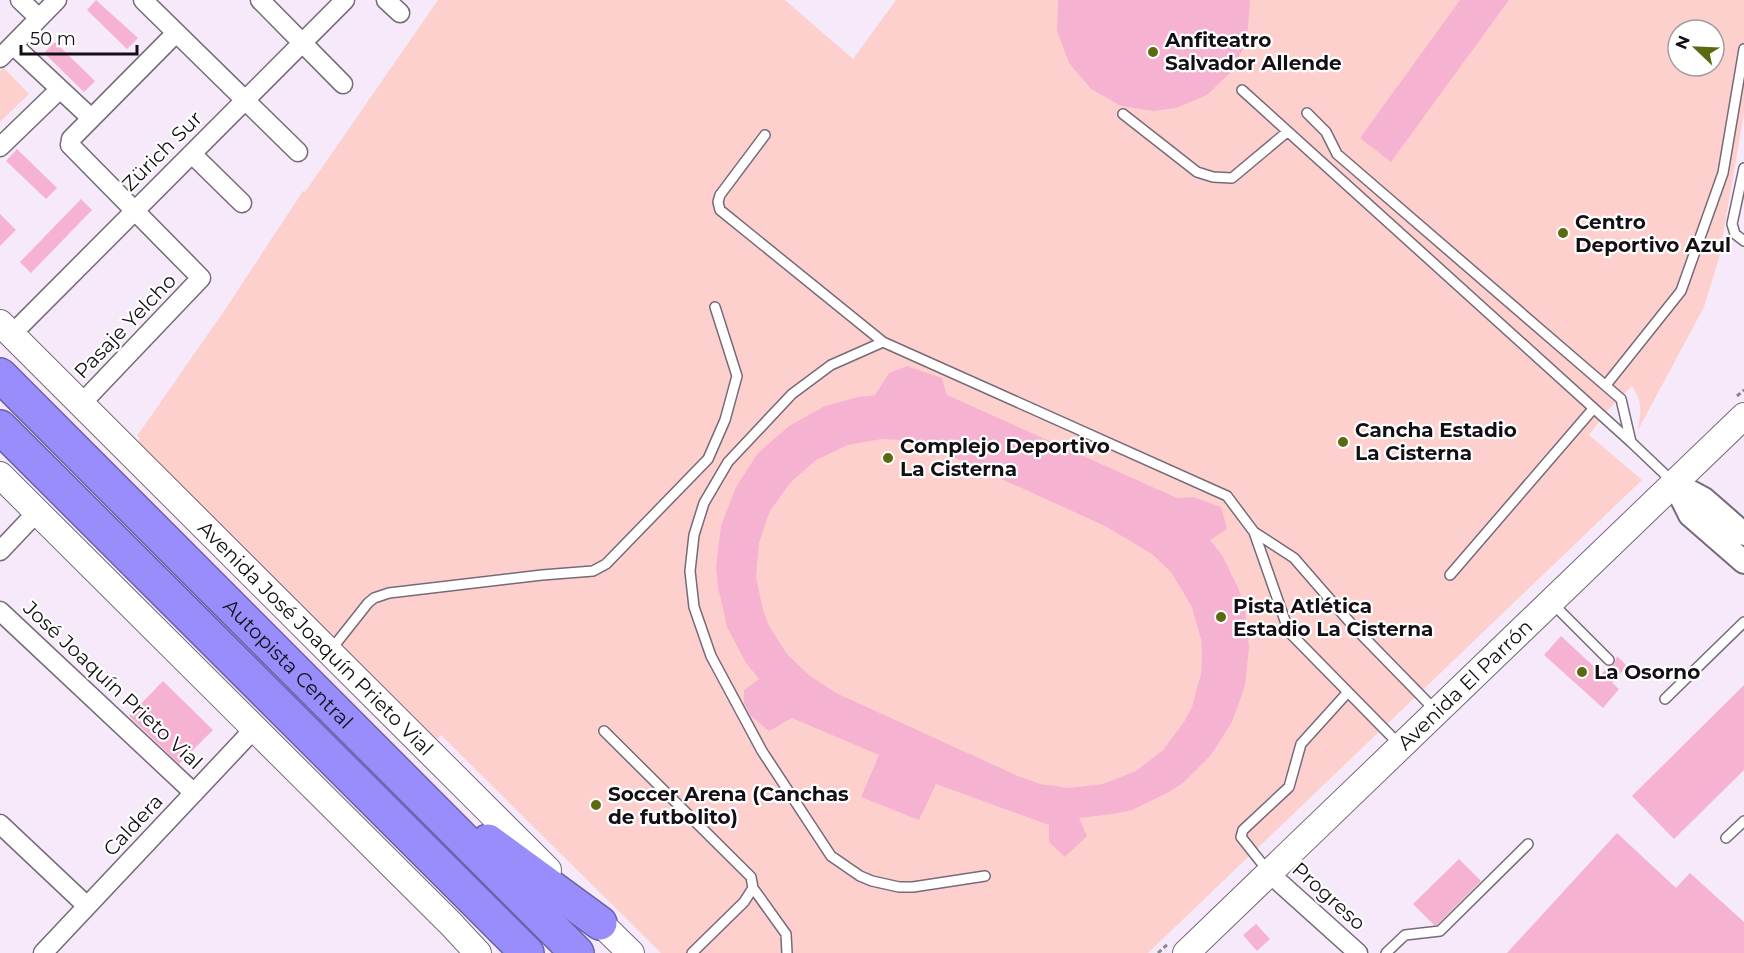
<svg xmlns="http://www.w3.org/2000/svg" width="1744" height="953" viewBox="0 0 1744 953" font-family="Montserrat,sans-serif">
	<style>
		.green { fill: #fed0cd; fill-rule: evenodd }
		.building { fill: #f6b3d1; fill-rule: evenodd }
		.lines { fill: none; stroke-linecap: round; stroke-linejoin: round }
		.service-casing { stroke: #766a79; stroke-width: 12 }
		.minor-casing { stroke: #766a79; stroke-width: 21 }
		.tertiary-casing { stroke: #766a79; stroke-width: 26 }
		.secondary-casing { stroke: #766a79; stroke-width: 28 }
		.motorway-casing { stroke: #6a61ab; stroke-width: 36 }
		.path { stroke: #8d848f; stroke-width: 3; stroke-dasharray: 4.5 3; stroke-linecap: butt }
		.service { stroke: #fff; stroke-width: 9 }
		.minor { stroke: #fff; stroke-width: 18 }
		.tertiary { stroke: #fff; stroke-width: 22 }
		.secondary { stroke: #fff; stroke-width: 26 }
		.motorway { stroke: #998dfc; stroke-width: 33 }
		.poi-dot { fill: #5d6910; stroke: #fff; stroke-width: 2 }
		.labels { text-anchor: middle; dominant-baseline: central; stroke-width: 4.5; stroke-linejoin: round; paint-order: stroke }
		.poi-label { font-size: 20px; font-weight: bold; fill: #130f14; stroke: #fff; text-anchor: start }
		.street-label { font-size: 20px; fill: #130f14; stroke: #fff }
	</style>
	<rect width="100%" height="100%" fill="#f6e9fa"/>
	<path class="green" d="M 438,0 L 785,0 L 853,59 L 896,0 L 1744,0 L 1744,114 L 1719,258 L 1704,307 L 1638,430 C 1641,411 1643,403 1632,386 L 1608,410 L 1589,435 L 1642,480 L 1148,953 L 661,953 L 441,735 L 436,739 L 136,444 L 140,438 L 137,436 L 224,311 L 303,191 L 305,192 ZM 1678,30 L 1714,30 L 1714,66 L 1678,66 Z
		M 4,68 L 29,94 L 0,122 L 0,71 Z"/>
	<path class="building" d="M 96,0 L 138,38 L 127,49 L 87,10 Z
		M 1058,0 L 1250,0 L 1247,41 L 1232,71 L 1207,95 L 1176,108 L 1154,111 L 1121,106 L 1091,89 L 1069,63 L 1057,31 Z
		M 1460,0 L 1509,0 L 1391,162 L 1360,138 Z
		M 55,42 L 95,81 L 84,92 L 44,53 Z
		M 17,149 L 57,188 L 46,199 L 6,161 Z
		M 81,199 L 92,210 L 31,273 L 20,262 Z
		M 0,214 L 16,230 L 0,246 Z
		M 907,366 L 942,378 L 947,395 L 1177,498 L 1193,497 L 1221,507 L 1227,529 L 1210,540 L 1222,555 L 1239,590 L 1245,609 L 1249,647 L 1245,686 L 1232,722 L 1211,755 L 1183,783 L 1167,793 L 1132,810 L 1113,814 L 1079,818 L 1087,836 L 1065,857 L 1049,842 L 1049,825 L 936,784 L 919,820 L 861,797 L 879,755 L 792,718 L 769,731 L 751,716 L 744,703 L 744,690 L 759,679 L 746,663 L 727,627 L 718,587 L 716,567 L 721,526 L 736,487 L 758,453 L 789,426 L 825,406 L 858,397 L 875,395 L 889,373 ZM 882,439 L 918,441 L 1105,526 L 1152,554 L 1171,572 L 1192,607 L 1201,640 L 1202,657 L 1201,674 L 1192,707 L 1184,722 L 1163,750 L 1136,771 L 1103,784 L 1069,788 L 1040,784 L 1018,776 L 836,693 L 809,675 L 787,654 L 769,626 L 763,610 L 756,577 L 759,543 L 770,511 L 790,483 L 816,460 L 848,445 Z
		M 1561,636 L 1602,674 L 1608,667 L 1614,664 L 1617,656 L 1627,666 L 1612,683 L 1619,689 L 1603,708 L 1544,655 Z
		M 163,681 L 213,730 L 179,764 L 129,716 Z
		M 1744,685 L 1744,770 L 1674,839 L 1632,796 Z
		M 1617,833 L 1676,888 L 1690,873 L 1744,922 L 1744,953 L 1507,953 Z
		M 1459,859 L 1481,881 L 1437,925 L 1434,925 L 1413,904 Z
		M 1256,924 L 1270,939 L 1257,951 L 1243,935 Z"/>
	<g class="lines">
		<g class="service-casing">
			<path id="service" d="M 1242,90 L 1631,442 L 1673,482
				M 1307,113 L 1326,132 L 1337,154 L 1621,399 L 1631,442
				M 1123,114 L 1197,172 L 1213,177 L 1232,178 L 1287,132
				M 765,135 L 720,195 L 718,202 L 720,210 L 883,342
				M 1744,168 L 1732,224 L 1735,234 L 1744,241
				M 1606,385 L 1681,291 L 1723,173 L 1744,49
				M 1254,532 L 1294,558 L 1354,627 L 1435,710
				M 1450,575 L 1593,409
				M 1552,603 L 1609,660
				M 330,651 L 368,603 L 374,598 L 389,593 L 542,575 L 593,571 L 606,564 L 708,459 L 725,420 L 737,376 L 715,307
				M 1665,699 L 1744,622
				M 604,731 L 751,877 L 753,888 L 744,902 L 692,953
				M 1726,838 L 1744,821
				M 1268,871 L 1241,837 L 1243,830 L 1289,787 L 1301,744 L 1348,692
				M 985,876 L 913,887 L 899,887 L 872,881 L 860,876 L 831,856 L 762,751 L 711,656 L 694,607 L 690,571 L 694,535 L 704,503 L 728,462 L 792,394 L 831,365 L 883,342 L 1227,496 L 1254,532 L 1289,632 L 1399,744
				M 753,888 L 786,934 L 787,953
				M 1386,953 L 1405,935 L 1440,931 L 1528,844"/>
		</g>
		<g class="minor-casing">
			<path id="minor" d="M 20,0 L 39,18
				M 143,0 L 298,152
				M 260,0 L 343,84
				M 386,0 L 400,13
				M 13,45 L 91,118
				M 0,58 L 57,0
				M 0,147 L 60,89
				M 192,154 L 242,203
				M 11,335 L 345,0
				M 81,404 L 201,278 L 70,145 L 71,139 L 176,33
				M 0,551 L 37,512
				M 0,611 L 194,793
				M 0,824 L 87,906
				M 1269,873 L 1358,953
				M 43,953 L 255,728"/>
		</g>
		<g class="tertiary-casing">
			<path id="tertiary" d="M 1674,483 L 1690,515 L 1744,562
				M 1674,483 L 1704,499 L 1744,534"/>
		</g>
		<g class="secondary-casing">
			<g id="secondary">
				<path id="s1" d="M 0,323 L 548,870"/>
				<path d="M 0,475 L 451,924 L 478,953"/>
				<path d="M 588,911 L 631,953"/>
				<path id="s2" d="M 1186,953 L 1744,416"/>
			</g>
		</g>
		<g class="motorway-casing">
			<g id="motorway">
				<path id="s3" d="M 0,375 L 577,953"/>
				<path d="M 0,427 L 527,953"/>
				<path d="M 488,841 L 600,923"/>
			</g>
		</g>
		<path class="path" d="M 1737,396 L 1744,390
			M 1158,953 L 1168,944"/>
		<use href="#service" class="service"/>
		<use href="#minor" class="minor"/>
		<use href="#tertiary" class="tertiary"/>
		<use href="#secondary" class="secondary"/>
		<use href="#motorway" class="motorway"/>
	</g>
	<g class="poi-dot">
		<circle cx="1153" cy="52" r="6"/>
		<circle cx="1563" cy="233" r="6"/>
		<circle cx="1343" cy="442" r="6"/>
		<circle cx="888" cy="458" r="6"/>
		<circle cx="1221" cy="617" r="6"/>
		<circle cx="1582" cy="672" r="6"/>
		<circle cx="596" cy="805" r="6"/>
	</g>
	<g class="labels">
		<g class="poi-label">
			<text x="1165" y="40">Anfiteatro<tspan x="1165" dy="23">Salvador Allende</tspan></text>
			<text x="1575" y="222">Centro<tspan x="1575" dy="23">Deportivo Azul</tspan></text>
			<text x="1355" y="430">Cancha Estadio<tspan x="1355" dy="23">La Cisterna</tspan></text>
			<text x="900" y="446">Complejo Deportivo<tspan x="900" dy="23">La Cisterna</tspan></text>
			<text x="1233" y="606">Pista Atlética<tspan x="1233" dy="23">Estadio La Cisterna</tspan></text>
			<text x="1594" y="672">La Osorno</text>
			<text x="608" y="794">Soccer Arena (Canchas<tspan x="608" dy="23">de futbolito)</tspan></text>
		</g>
		<g class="street-label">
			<text transform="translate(162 151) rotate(-45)">Zürich Sur</text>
			<text transform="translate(125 326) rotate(-46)">Pasaje Yelcho</text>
			<text stroke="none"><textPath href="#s1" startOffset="446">Avenida José Joaquín Prieto Vial</textPath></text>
			<text stroke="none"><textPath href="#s3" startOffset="408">Autopista Central</textPath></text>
			<text stroke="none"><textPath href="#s2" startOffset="387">Avenida El Parrón</textPath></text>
			<text transform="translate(113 685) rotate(43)">José Joaquín Prieto Vial</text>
			<text transform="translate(133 825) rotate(-47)">Caldera</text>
			<text transform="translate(1329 896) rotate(42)">Progreso</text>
		</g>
	</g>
	<g transform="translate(1696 48) rotate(293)"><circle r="28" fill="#ffffff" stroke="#a19fa1" stroke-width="1.5"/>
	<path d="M0-4.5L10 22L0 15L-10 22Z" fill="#5d6910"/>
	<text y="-9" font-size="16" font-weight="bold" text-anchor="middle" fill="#130f14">N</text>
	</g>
	<path d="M21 45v9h116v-9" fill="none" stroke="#130f14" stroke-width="3"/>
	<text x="30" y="45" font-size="18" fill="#130f14" stroke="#ffffff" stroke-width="4.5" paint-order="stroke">50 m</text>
</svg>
